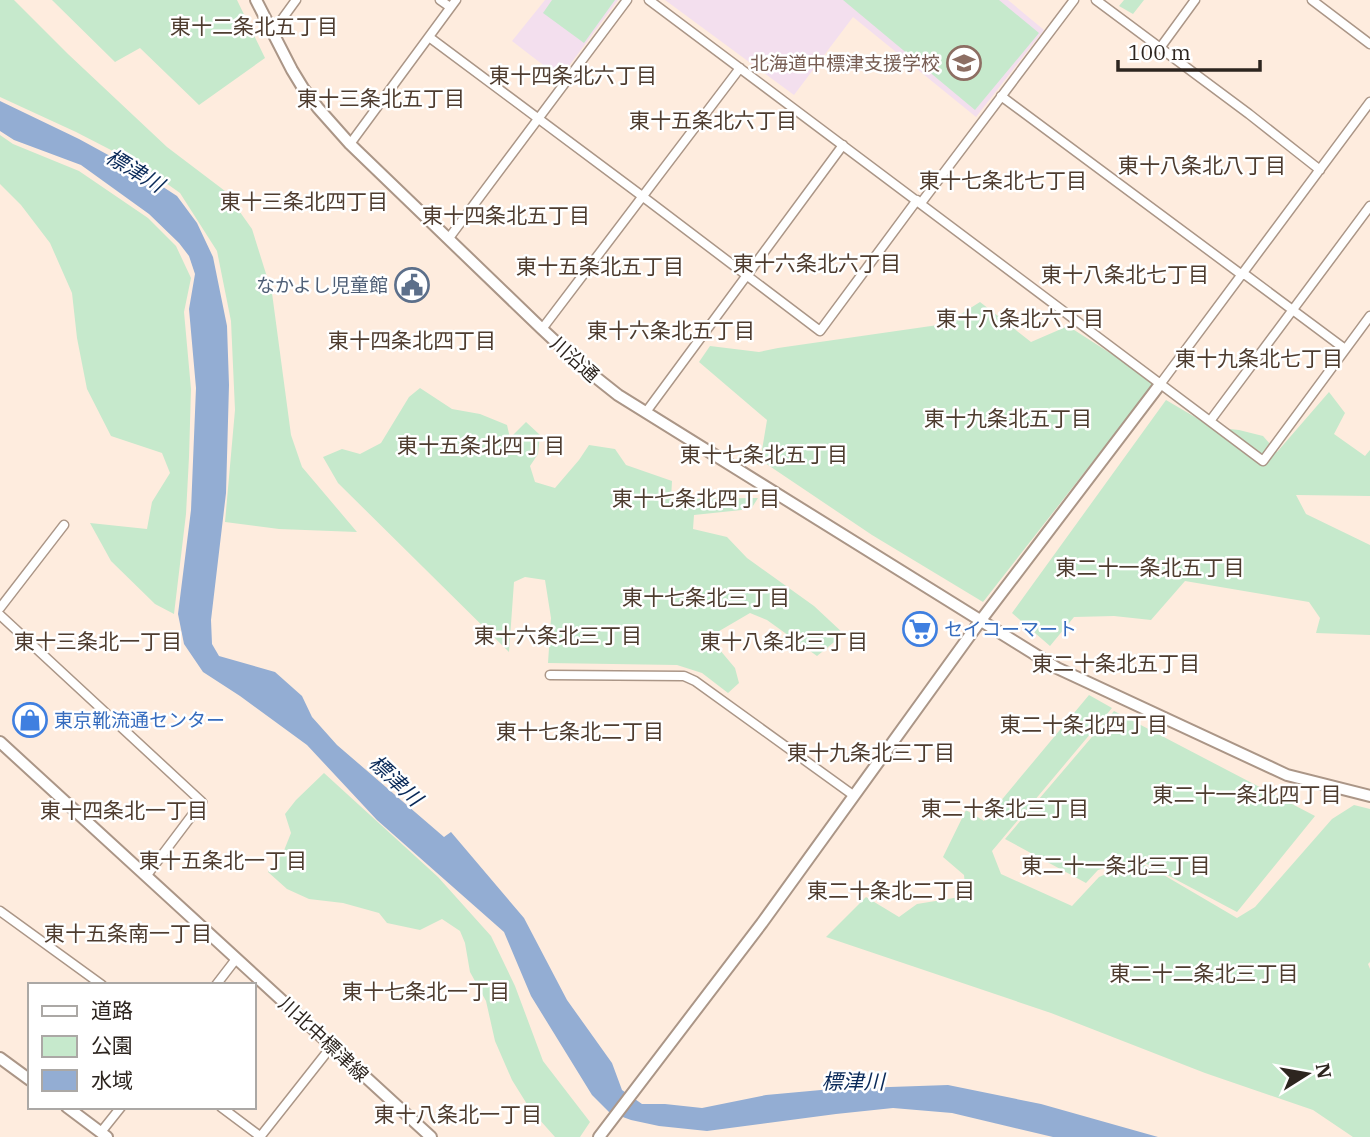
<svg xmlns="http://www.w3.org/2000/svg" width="1370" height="1137" viewBox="0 0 1370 1137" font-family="'IBM Plex Serif','Noto Sans JP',serif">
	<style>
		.education { fill: #f3dfee }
		.green { fill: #c6e9cc }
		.water { fill: #93add3 }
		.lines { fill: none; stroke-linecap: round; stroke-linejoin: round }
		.street-casing { stroke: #ab9687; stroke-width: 11 }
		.secondary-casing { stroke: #ab9687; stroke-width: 14 }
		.street { stroke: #fff; stroke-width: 8 }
		.secondary { stroke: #fff; stroke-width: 10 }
		.labels { text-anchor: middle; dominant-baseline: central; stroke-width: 5; stroke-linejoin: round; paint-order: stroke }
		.education-label { font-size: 19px; fill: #785e54; stroke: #fff; text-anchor: end }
		.service-label { font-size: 19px; fill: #4e5e75; stroke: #fff; text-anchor: end }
		.street-label { font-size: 19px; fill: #2d251f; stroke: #fff }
		.shop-label { font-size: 19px; fill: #366cbe; stroke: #fff; text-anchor: start }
		.neighbourhood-label { font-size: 21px; fill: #4e3c2f; stroke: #fff }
		.water-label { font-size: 21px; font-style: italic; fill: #092958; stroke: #fff }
	</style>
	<rect width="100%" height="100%" fill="#feecde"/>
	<path class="education" d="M 545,0 L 618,0 L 560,78 L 512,41 Z
		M 665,0 L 1008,0 L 1044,30 L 976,117 L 853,17 L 794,95 Z"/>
	<path class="green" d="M 0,0 L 14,0 L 68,54 L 167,147 L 225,191 L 252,229 L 272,293 L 291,435 L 302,467 L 357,532 L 279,529 L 225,522 L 235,410 L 231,321 L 217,251 L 180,193 L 142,166 L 76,132 L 0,97 Z
		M 52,0 L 237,0 L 265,58 L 199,105 L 140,48 L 115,62 Z
		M 552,0 L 615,0 L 584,43 L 543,13 Z
		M 843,0 L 999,0 L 1039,33 L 975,110 Z
		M 1124,0 L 1144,0 L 1133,14 L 1119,6 Z
		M 0,135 L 13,144 L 79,171 L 148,218 L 176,246 L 191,278 L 184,312 L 191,389 L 189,457 L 186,514 L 174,614 L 155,604 L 111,561 L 90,523 L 147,529 L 152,502 L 170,473 L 162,453 L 111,436 L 87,389 L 77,338 L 72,293 L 50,243 L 21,205 L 0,184 Z
		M 980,302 L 1031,342 L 1068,326 L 1155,382 L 983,602 L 872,535 L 765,463 L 762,450 L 767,420 L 699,362 L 710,346 L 759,352 L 778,348 L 945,324 Z
		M 420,388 L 452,409 L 480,414 L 507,425 L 510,438 L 526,422 L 540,435 L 538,454 L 530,466 L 535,482 L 555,488 L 579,460 L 589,445 L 615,449 L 626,465 L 672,481 L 671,499 L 758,498 L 751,509 L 694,515 L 693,529 L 727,537 L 747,558 L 814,606 L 844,634 L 817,656 L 767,620 L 750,613 L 709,637 L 735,668 L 739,683 L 728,693 L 702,673 L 677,665 L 548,663 L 551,618 L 545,580 L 525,577 L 514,582 L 509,652 L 338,483 L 323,457 L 342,449 L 360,454 L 381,443 L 409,397 Z
		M 1329,392 L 1345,413 L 1334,434 L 1365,456 L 1370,450 L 1370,496 L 1296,495 L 1306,514 L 1370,545 L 1370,635 L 1316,633 L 1320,618 L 1309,602 L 1185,581 L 1151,620 L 1114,616 L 1074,617 L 1050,646 L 1012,613 L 1166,400 L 1212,427 L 1239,430 L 1263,436 L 1277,452 Z
		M 1089,695 L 1112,708 L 992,851 L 1001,874 L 1072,906 L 1099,877 L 1137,861 L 1162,874 L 1237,918 L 1255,907 L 1332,819 L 1354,805 L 1370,809 L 1370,962 L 1368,964 L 1370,969 L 1370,1137 L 1353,1137 L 1313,1110 L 1205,1073 L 1051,1013 L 826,937 L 866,897 L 899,917 L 917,904 L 966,896 L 964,875 L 943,857 L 966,810 L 984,821 Z
		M 1114,711 L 1315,816 L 1237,912 L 1137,859 L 1098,870 L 1086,883 L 1005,839 Z
		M 324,773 L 438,877 L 491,936 L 515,986 L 543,1061 L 590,1122 L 580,1137 L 555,1137 L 530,1109 L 512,1080 L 495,1041 L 486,1001 L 470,972 L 465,943 L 460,931 L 442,919 L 420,930 L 387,923 L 379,913 L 343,903 L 309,899 L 287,889 L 268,872 L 283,853 L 291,833 L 285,814 L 296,800 Z"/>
	<path class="water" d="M 0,101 L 79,139 L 143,174 L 177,196 L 197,223 L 213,257 L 227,326 L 229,385 L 226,493 L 211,620 L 212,644 L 219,656 L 275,672 L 302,696 L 312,717 L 337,745 L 444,837 L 451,832 L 524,918 L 567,1000 L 612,1063 L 622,1090 L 642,1104 L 665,1104 L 702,1108 L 766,1095 L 832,1089 L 948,1085 L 1041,1104 L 1158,1137 L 1053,1137 L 952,1113 L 893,1108 L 836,1114 L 707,1131 L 659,1126 L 631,1120 L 609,1112 L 592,1095 L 531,996 L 504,932 L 377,820 L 307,745 L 240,696 L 203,672 L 184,644 L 178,614 L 191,510 L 196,388 L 189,309 L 195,274 L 189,256 L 179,243 L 149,214 L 81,165 L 14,140 L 0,131 Z"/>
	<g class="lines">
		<g class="street-casing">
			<path id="street" d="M 440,0 L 450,7
				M 649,0 L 1263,461 L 1370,316
				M 1096,0 L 1249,114 L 1320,170
				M 1312,0 L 1370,44
				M 272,33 L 296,0
				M 429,37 L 642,196 L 820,331 L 917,200
				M 1160,48 L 1195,0
				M 1001,96 L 1242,275
				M 350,144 L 456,0
				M 921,203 L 1074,0
				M 449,238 L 627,0
				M 1243,273 L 1345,349
				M 542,329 L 740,68
				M 1161,383 L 1370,102
				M 646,412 L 843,145
				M 1210,421 L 1370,206
				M 0,608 L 64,525
				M 0,615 L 202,802 L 147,875
				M 550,675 L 684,676 L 695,681 L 853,795
				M 0,911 L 102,985
				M 216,985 L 236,959
				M 221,1107 L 261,1137
				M 101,1132 L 121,1107
				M 260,1137 L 331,1047"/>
		</g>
		<g class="secondary-casing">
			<path id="secondary" d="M 256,0 L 292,70 L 303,88 L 318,108 L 350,144 L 542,329 L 584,368 L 618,395 L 1057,668 L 1287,775 L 1370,796
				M 0,742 L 431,1137
				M 0,1058 L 30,1080
				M 67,1107 L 107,1137
				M 599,1137 L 762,923 L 981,620 L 1161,383"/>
		</g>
		<use href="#street" class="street"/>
		<use href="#secondary" class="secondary"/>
	</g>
	<defs>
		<g id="school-ring" transform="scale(1.75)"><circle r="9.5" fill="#fff" stroke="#8d6e63" stroke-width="1.5"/><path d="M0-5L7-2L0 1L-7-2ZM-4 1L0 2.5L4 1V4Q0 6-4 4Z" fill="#8d6e63"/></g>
		<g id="civic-ring" transform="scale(1.75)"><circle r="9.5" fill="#fff" stroke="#5c6f8a" stroke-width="1.5"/><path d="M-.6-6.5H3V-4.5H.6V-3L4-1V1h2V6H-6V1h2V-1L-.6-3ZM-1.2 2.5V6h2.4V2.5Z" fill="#5c6f8a"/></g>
		<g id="supermarket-ring" transform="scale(1.75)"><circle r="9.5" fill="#fff" stroke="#3f7fe0" stroke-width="1.5"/><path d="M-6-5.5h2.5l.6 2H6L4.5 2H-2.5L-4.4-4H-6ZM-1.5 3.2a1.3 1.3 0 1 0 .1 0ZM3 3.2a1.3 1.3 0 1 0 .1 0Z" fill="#3f7fe0"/></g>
		<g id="shop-ring" transform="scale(1.75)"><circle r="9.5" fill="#fff" stroke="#3f7fe0" stroke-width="1.5"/><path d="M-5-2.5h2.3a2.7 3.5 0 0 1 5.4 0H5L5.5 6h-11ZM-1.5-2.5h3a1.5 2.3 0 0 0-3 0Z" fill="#3f7fe0"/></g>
	</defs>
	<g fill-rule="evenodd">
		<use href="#school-ring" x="964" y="63"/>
		<use href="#civic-ring" x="412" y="285"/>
		<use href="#supermarket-ring" x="920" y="629"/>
		<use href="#shop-ring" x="30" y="720"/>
	</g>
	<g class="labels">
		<g class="education-label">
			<text x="940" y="63">北海道中標津支援学校</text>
		</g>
		<g class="service-label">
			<text x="388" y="285">なかよし児童館</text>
		</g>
		<g class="street-label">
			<text transform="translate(575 359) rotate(42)">川沿通</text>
			<text transform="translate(324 1039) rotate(43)">川北中標津線</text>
		</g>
		<g class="shop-label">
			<text x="944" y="629">セイコーマート</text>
			<text x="54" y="720">東京靴流通センター</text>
		</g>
		<g class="neighbourhood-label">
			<text x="254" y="26">東十二条北五丁目</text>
			<text x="573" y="75">東十四条北六丁目</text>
			<text x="381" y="98">東十三条北五丁目</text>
			<text x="713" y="120">東十五条北六丁目</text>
			<text x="1202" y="165">東十八条北八丁目</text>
			<text x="1003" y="180">東十七条北七丁目</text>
			<text x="304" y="201">東十三条北四丁目</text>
			<text x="506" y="215">東十四条北五丁目</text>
			<text x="817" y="263">東十六条北六丁目</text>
			<text x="600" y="266">東十五条北五丁目</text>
			<text x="1125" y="274">東十八条北七丁目</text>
			<text x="1020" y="318">東十八条北六丁目</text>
			<text x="671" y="330">東十六条北五丁目</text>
			<text x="412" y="340">東十四条北四丁目</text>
			<text x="1259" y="358">東十九条北七丁目</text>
			<text x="1008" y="418">東十九条北五丁目</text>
			<text x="481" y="445">東十五条北四丁目</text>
			<text x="764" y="454">東十七条北五丁目</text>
			<text x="696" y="498">東十七条北四丁目</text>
			<text x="1150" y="567">東二十一条北五丁目</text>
			<text x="706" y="597">東十七条北三丁目</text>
			<text x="558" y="635">東十六条北三丁目</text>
			<text x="98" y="641">東十三条北一丁目</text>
			<text x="784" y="641">東十八条北三丁目</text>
			<text x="1116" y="663">東二十条北五丁目</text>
			<text x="1084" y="724">東二十条北四丁目</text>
			<text x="580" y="731">東十七条北二丁目</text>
			<text x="871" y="752">東十九条北三丁目</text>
			<text x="1247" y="794">東二十一条北四丁目</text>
			<text x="1005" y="808">東二十条北三丁目</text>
			<text x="124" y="810">東十四条北一丁目</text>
			<text x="223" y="860">東十五条北一丁目</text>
			<text x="1116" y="865">東二十一条北三丁目</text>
			<text x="891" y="890">東二十条北二丁目</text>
			<text x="128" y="933">東十五条南一丁目</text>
			<text x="1204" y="973">東二十二条北三丁目</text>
			<text x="426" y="991">東十七条北一丁目</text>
			<text x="458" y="1114">東十八条北一丁目</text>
		</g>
		<g class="water-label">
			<text transform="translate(135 170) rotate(31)">標津川</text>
			<text transform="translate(396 780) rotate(43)">標津川</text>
			<text x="853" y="1081">標津川</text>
		</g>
	</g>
	<rect x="28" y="983" width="228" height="126" fill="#ffffff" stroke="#aba8a5" stroke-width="2"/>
	<rect x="42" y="1006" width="35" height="10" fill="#ffffff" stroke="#aba8a5" stroke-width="2"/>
	<text x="91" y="1018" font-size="21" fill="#2d251f">道路</text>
	<rect x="42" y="1036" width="35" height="21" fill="#c6e9cc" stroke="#aba8a5" stroke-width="2"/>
	<text x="91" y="1053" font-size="21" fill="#2d251f">公園</text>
	<rect x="42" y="1070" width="35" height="21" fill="#93add3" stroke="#aba8a5" stroke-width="2"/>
	<text x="91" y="1088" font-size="21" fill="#2d251f">水域</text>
	<g transform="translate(1307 1074) rotate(79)" stroke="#ffffff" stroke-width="5" paint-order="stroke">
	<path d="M0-5L12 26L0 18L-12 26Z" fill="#2d251f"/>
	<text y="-10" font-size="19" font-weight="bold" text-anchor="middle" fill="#2d251f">N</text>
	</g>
	<path d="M1118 60v10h142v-10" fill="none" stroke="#2d251f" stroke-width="3.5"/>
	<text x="1128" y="60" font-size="21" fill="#2d251f" stroke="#ffffff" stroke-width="5" paint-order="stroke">100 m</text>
</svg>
